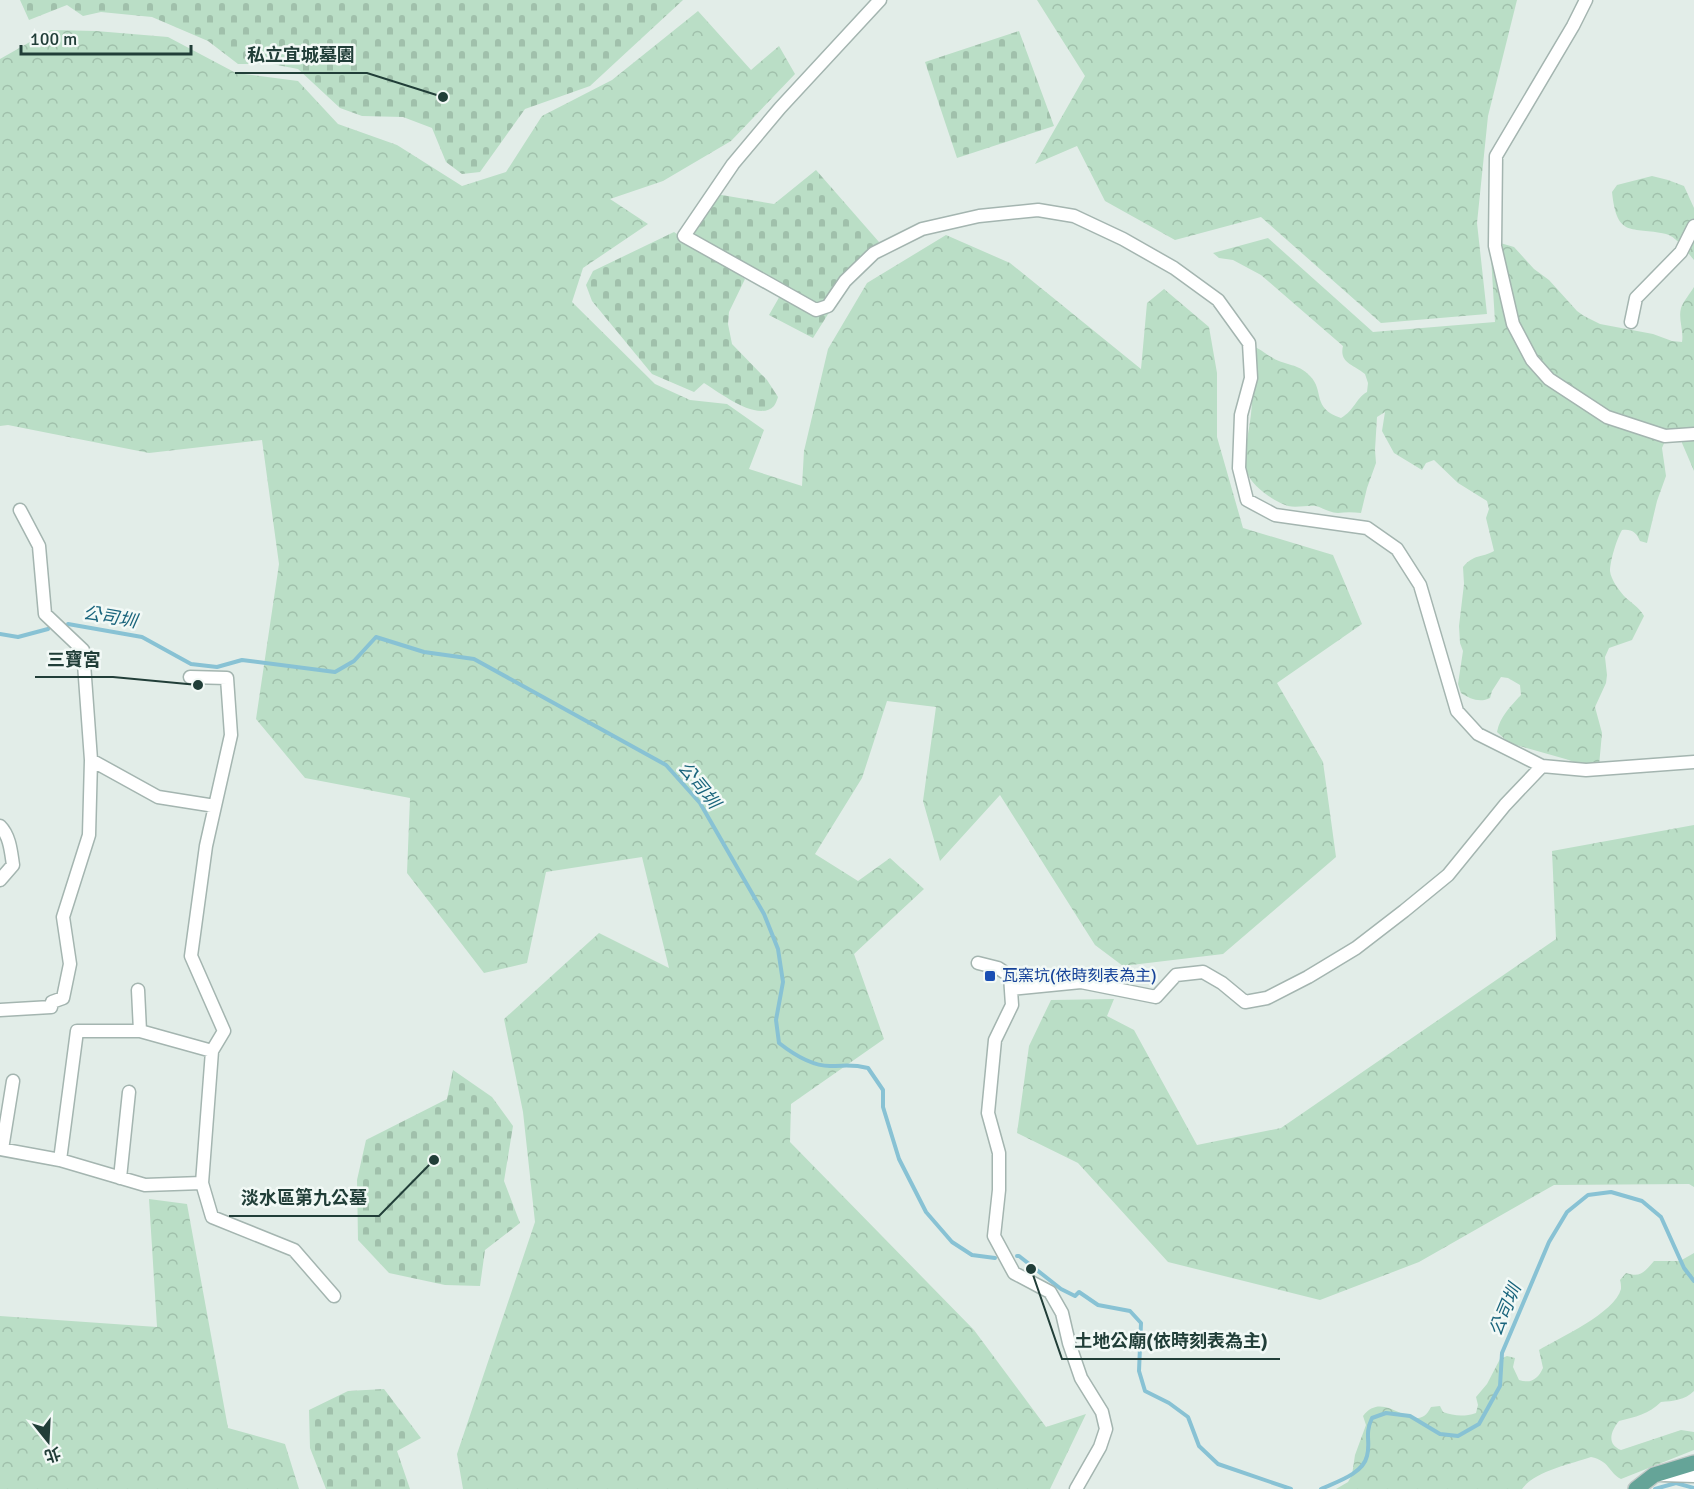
<svg xmlns="http://www.w3.org/2000/svg" width="1694" height="1489" viewBox="0 0 1694 1489" font-family="Signika,'Noto Sans TC',sans-serif">
	<style>
		.forest { fill: url(#forest-crowns) }
		.cemetery { fill: url(#cemetery-stones) }
		.lines { fill: none; stroke-linecap: round; stroke-linejoin: round }
		.stream { stroke: #88c2d4; stroke-width: 4 }
		.minor-casing { stroke: #a4b5b0; stroke-width: 15 }
		.major-casing { stroke: #c1c9c7; stroke-width: 18 }
		.minor { stroke: #fff; stroke-width: 12 }
		.major { stroke: #65a498; stroke-width: 15 }
		.transit-dot { fill: #1a4fb4; stroke: #f2f9f6; stroke-width: 2 }
		.labels { text-anchor: middle; dominant-baseline: central; stroke-width: 5; stroke-linejoin: round; paint-order: stroke }
		.transit-label { font-size: 16px; fill: #164399; stroke: #f2f9f6; text-anchor: start }
		.water-label { font-size: 18px; font-style: italic; fill: #19647c; stroke: #f2f9f6 }
		.leader { fill: none; stroke: #213e38; stroke-width: 2 }
		.callout-dot { fill: #213e38; stroke: #f2f9f6; stroke-width: 2 }
		.callout-label { font-size: 18px; text-anchor: middle; font-weight: bold; fill: #213e38; stroke: #f2f9f6; stroke-width: 5; stroke-linejoin: round; paint-order: stroke }
	</style>
	<defs>
		<pattern id="forest-crowns" width="20" height="18" patternUnits="userSpaceOnUse" patternTransform="scale(1.5)"><rect width="20" height="18" fill="#badec6"/><path d="M2 6a3 3 0 1 1 6 0M12 15a3 3 0 1 1 6 0" fill="none" stroke="#a0c0ab"/></pattern>
		<pattern id="cemetery-stones" width="16" height="16" patternUnits="userSpaceOnUse" patternTransform="scale(1.5)"><rect width="16" height="16" fill="#badec6"/><path d="M2 7V4a2 2 0 0 1 4 0v3zM10 15v-3a2 2 0 0 1 4 0v3z" fill="#a0c0ab"/></pattern>
	</defs>
	<rect width="100%" height="100%" fill="#e2ede8"/>
	<path class="forest" d="M 1037,0 L 1517,0 L 1488,116 L 1477,223 L 1487,314 L 1381,323 L 1261,217 L 1175,240 L 1105,201 L 1077,146 L 1035,164 L 1085,76 Z
		M 698,11 L 751,70 L 779,46 L 795,74 L 731,141 L 663,181 L 610,199 L 648,224 L 583,268 L 572,302 L 655,384 L 690,400 L 727,404 L 764,430 L 749,469 L 802,486 L 804,451 L 828,349 L 867,283 L 946,235 L 1010,263 L 1141,369 L 1147,303 L 1164,289 L 1209,327 L 1217,373 L 1217,437 L 1243,528 L 1333,555 L 1362,624 L 1277,683 L 1323,762 L 1336,857 L 1223,954 L 1123,966 L 1095,945 L 1000,795 L 940,861 L 923,801 L 936,707 L 887,701 L 862,778 L 815,854 L 858,881 L 890,858 L 924,889 L 854,954 L 884,1039 L 791,1104 L 790,1142 L 974,1330 L 1046,1427 L 1086,1414 L 1050,1489 L 463,1489 L 457,1454 L 535,1222 L 523,1112 L 504,1019 L 599,933 L 669,968 L 642,857 L 546,872 L 527,963 L 484,973 L 407,873 L 410,798 L 305,778 L 256,719 L 279,564 L 262,440 L 149,453 L 8,425 L 0,426 L 0,59 L 51,30 L 96,31 L 168,37 L 236,73 L 298,81 L 338,124 L 397,145 L 462,186 L 506,172 L 542,116 L 612,80 Z
		M 1652,176 L 1668,180 L 1684,186 L 1694,208 L 1694,260 C 1687,252 1677,237 1666,234 C 1631,226 1617,239 1612,192 L 1617,185 Z
		M 1268,238 L 1373,332 L 1495,322 L 1490,240 L 1514,247 L 1534,269 L 1549,280 L 1577,311 L 1584,316 L 1600,324 L 1653,334 L 1672,341 L 1682,342 C 1684,331 1678,319 1681,308 C 1684,300 1690,294 1694,287 L 1694,471 L 1682,443 L 1682,434 L 1665,441 L 1662,448 L 1666,476 L 1657,501 L 1647,543 L 1640,541 C 1636,532 1632,529 1622,530 C 1617,538 1610,561 1610,571 C 1611,580 1619,590 1624,596 C 1631,603 1639,607 1644,616 L 1632,640 L 1609,648 L 1605,657 L 1607,675 L 1606,683 L 1595,707 L 1602,733 L 1599,766 L 1584,767 L 1569,760 L 1509,743 L 1497,732 C 1500,716 1511,706 1521,695 L 1520,685 L 1508,678 L 1501,677 L 1492,691 L 1490,698 C 1480,703 1470,699 1461,693 L 1458,684 L 1463,651 L 1460,643 L 1459,626 L 1464,584 L 1463,567 C 1474,554 1481,558 1494,551 L 1486,518 L 1489,509 L 1487,501 L 1458,483 L 1434,460 L 1426,463 L 1422,470 L 1394,453 L 1382,431 L 1385,412 L 1377,417 L 1375,450 L 1376,463 L 1367,488 L 1361,513 C 1353,512 1345,512 1338,513 C 1330,513 1323,508 1316,506 C 1307,505 1297,508 1288,506 C 1275,502 1251,486 1247,472 C 1244,465 1245,453 1246,445 C 1252,413 1257,385 1243,355 L 1249,350 L 1257,348 C 1263,351 1267,355 1273,358 C 1286,366 1298,363 1310,376 C 1325,391 1311,408 1341,418 C 1355,410 1355,399 1367,392 L 1368,383 L 1365,374 C 1353,364 1339,363 1343,346 L 1261,275 L 1233,260 L 1219,258 L 1213,253 Z
		M 1694,825 L 1694,1187 L 1689,1184 L 1554,1185 L 1419,1262 L 1320,1300 L 1168,1262 L 1078,1163 L 1017,1133 L 1029,1046 L 1051,1000 L 1114,999 L 1107,1016 L 1134,1030 L 1197,1145 L 1281,1128 L 1556,939 L 1552,851 Z
		M 149,1199 L 187,1204 L 228,1428 L 285,1444 L 299,1489 L 0,1489 L 0,1316 L 157,1327 Z
		M 1694,1253 L 1694,1391 C 1685,1400 1673,1401 1661,1402 C 1649,1414 1635,1417 1619,1421 C 1611,1431 1606,1444 1621,1450 L 1681,1430 L 1694,1432 L 1694,1450 L 1621,1479 C 1608,1472 1610,1461 1591,1457 C 1571,1464 1535,1471 1522,1489 L 1336,1489 L 1348,1482 L 1352,1475 L 1355,1455 L 1366,1425 L 1363,1416 C 1386,1386 1415,1440 1431,1407 L 1440,1406 L 1443,1412 C 1454,1416 1464,1417 1476,1413 L 1478,1405 L 1476,1397 L 1487,1384 L 1500,1359 L 1507,1356 L 1515,1358 L 1513,1367 L 1519,1380 C 1531,1384 1538,1379 1543,1368 L 1539,1350 C 1559,1338 1615,1313 1621,1289 C 1621,1286 1621,1283 1620,1280 L 1626,1273 C 1641,1278 1644,1272 1654,1261 L 1680,1261 Z"/>
	<path class="cemetery" d="M 20,0 L 683,0 L 590,86 L 525,109 L 480,172 L 462,174 L 446,162 L 432,128 L 403,117 L 362,116 L 340,108 L 298,69 L 272,64 L 238,64 L 208,41 L 152,17 L 101,12 L 83,16 L 67,5 L 29,20 Z
		M 1019,31 L 1054,126 L 957,158 L 925,62 Z
		M 816,170 L 879,242 L 818,308 L 688,234 L 716,194 L 774,204 Z
		M 674,232 L 745,279 L 729,312 L 728,324 L 732,344 L 767,380 L 778,397 C 777,400 776,403 774,406 C 758,423 719,392 704,383 L 694,392 L 652,374 L 592,301 L 586,285 L 593,271 Z
		M 781,294 L 830,311 L 813,338 L 769,315 Z
		M 453,1070 L 492,1097 L 513,1126 L 504,1181 L 520,1223 L 485,1250 L 480,1286 L 445,1285 L 389,1273 L 358,1240 L 357,1180 L 366,1140 L 447,1099 Z
		M 384,1389 L 421,1438 L 397,1451 L 410,1489 L 326,1489 L 310,1448 L 309,1410 L 348,1391 Z"/>
	<g class="lines">
		<path class="stream" d="M 68,624 L 142,637 L 191,664 L 217,667 L 242,660 L 335,672 L 354,661 L 376,637 L 424,652 L 474,659 L 666,765 L 700,803 L 764,914 L 778,949 L 783,982 L 776,1020 L 779,1043 C 793,1054 812,1066 830,1066 C 847,1066 851,1064 868,1068 L 883,1090 L 883,1107 L 899,1159 L 926,1212 L 952,1242 L 972,1255 L 995,1258
			M 0,634 L 18,637 L 48,629
			M 1017,1256 L 1019,1256 L 1061,1289 L 1075,1296 L 1079,1292 L 1098,1305 L 1130,1311 L 1141,1323 L 1139,1371 L 1145,1391 L 1169,1403 L 1188,1417 L 1199,1446 L 1218,1464 L 1291,1489
			M 1321,1489 C 1336,1482 1363,1474 1367,1456 C 1371,1441 1364,1435 1372,1418 L 1386,1413 L 1410,1416 L 1440,1434 L 1458,1436 L 1479,1424 L 1500,1386 L 1502,1353 L 1549,1242 L 1567,1212 L 1588,1195 L 1611,1192 L 1642,1201 L 1661,1217 L 1684,1268 L 1694,1281
			M 1655,1489 L 1676,1483 L 1694,1488"/>
		<g class="minor-casing">
			<path id="minor" d="M 880,0 L 780,108 L 733,164 L 684,236 L 816,310 L 828,306 L 845,281 L 874,253 L 922,229 L 979,216 L 1038,210 L 1074,216 L 1123,239 L 1174,268 L 1218,300 L 1249,343 L 1251,378 L 1241,415 L 1239,468 L 1247,500 L 1275,515 L 1367,528 L 1397,549 L 1420,585 L 1457,711 L 1478,734 L 1542,766 L 1586,770 L 1694,762
				M 1586,0 L 1573,26 L 1496,156 L 1495,246 L 1513,324 L 1532,360 L 1549,379 L 1607,417 L 1665,436 L 1694,434
				M 1631,322 L 1636,298 L 1681,252 L 1694,226
				M 20,510 L 39,546 L 45,614 L 83,650 L 91,760
				M 190,677 L 227,678 L 231,735 L 206,846 L 191,956 L 224,1031 L 212,1051 L 202,1183
				M 0,826 C 10,836 11,852 13,865 L 0,880
				M 978,963 L 998,968 L 1010,976 L 1012,1005 L 995,1040 L 988,1113 L 999,1153 L 999,1190 L 994,1236 L 1014,1273 L 1050,1292 L 1062,1313 L 1069,1343 L 1081,1378 L 1102,1412 L 1106,1429 L 1100,1447 L 1076,1489
				M 1011,989 L 1081,982 L 1156,997 L 1176,975 L 1203,972 L 1222,983 L 1245,1002 L 1267,998 L 1308,977 L 1356,948 L 1404,911 L 1448,875 L 1505,805 L 1542,766
				M 138,990 L 140,1031
				M 0,1010 L 51,1007 L 52,1002 L 63,998 L 70,964 L 63,917 L 89,835 L 91,760 L 158,797 L 215,806
				M 0,1149 L 60,1160 L 145,1185 L 202,1183 L 212,1217 L 294,1250 L 334,1296
				M 2,1149 L 13,1081
				M 60,1160 L 77,1031 L 140,1031 L 212,1051
				M 120,1178 L 129,1092
				M 1662,1475 L 1694,1476"/>
		</g>
		<g class="major-casing">
			<path id="major" d="M 1636,1489 L 1654,1475 L 1694,1463"/>
		</g>
		<use href="#minor" class="minor"/>
		<use href="#major" class="major"/>
	</g>
	<rect class="transit-dot" x="984" y="970" width="12" height="12" rx="3"/>
	<g class="labels">
		<g class="transit-label">
			<text x="1002" y="976">瓦窯坑(依時刻表為主)</text>
		</g>
		<g class="water-label">
			<text transform="translate(110 617) rotate(10)">公司圳</text>
			<text transform="translate(699 785) rotate(51)">公司圳</text>
			<text transform="translate(1505 1310) rotate(-67)">公司圳</text>
		</g>
	</g>
	<path class="leader" d="M443 97L367 73H235M198 685L113 677H35M434 1160L379 1216H229M1031 1269L1062 1359H1280"/>
	<g class="callout-dot">
		<circle cx="443" cy="97" r="6"/>
		<circle cx="198" cy="685" r="6"/>
		<circle cx="434" cy="1160" r="6"/>
		<circle cx="1031" cy="1269" r="6"/>
	</g>
	<g class="callout-label">
		<text x="301" y="61">私立宜城墓園</text>
		<text x="74" y="666">三寶宮</text>
		<text x="304" y="1204">淡水區第九公墓</text>
		<text x="1171" y="1347">土地公廟(依時刻表為主)</text>
	</g>
	<g transform="translate(48 1441) rotate(162)" stroke="#f2f9f6" stroke-width="4.5" paint-order="stroke">
	<path d="M0-4.5L10 22L0 15L-10 22Z" fill="#213e38"/>
	<text y="-9" font-size="16" font-weight="bold" text-anchor="middle" fill="#213e38">北</text>
	</g>
	<path d="M21 45v9h170v-9" fill="none" stroke="#213e38" stroke-width="3"/>
	<text x="30" y="45" font-size="18" fill="#213e38" stroke="#f2f9f6" stroke-width="4.5" paint-order="stroke">100 m</text>
</svg>
